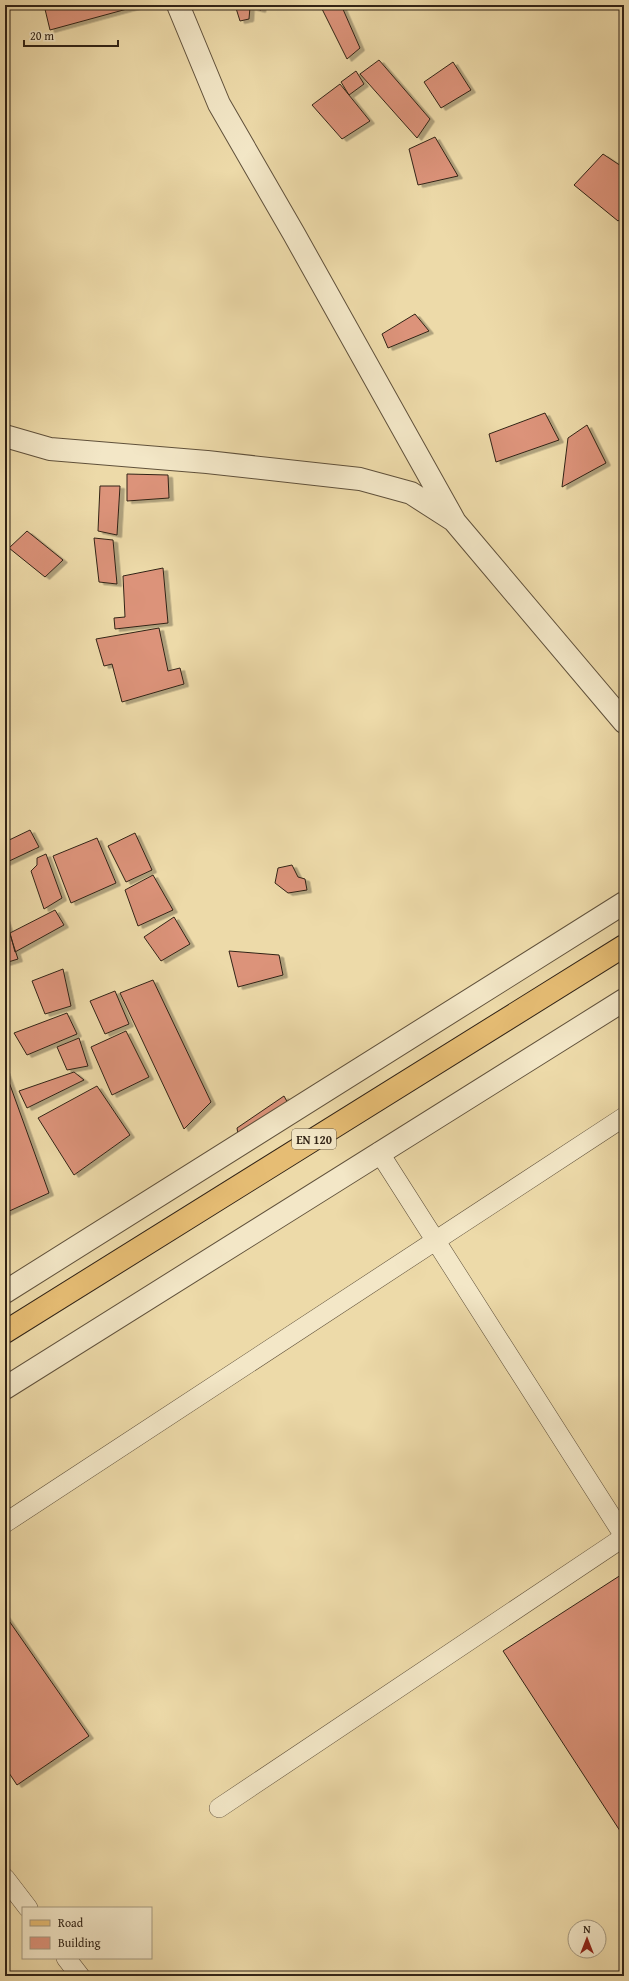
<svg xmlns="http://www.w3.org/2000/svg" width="629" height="1981" viewBox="0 0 629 1981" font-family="'Gentium Book Plus',serif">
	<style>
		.building { fill: #dc937a; stroke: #312316; filter: url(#shadow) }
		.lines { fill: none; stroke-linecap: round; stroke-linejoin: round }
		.service-casing { stroke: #60513b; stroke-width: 20 }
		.minor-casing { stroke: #60513b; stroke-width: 24 }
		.primary-casing { stroke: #312316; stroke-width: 24 }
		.service { stroke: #f3e7c7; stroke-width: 19 }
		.minor { stroke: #f3e7c7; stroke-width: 22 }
		.primary { stroke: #e6bd74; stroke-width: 22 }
		.labels { text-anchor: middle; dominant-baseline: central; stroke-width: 3; stroke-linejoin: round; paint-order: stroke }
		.shield { fill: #f3e7c7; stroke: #6b5e4b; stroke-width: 1 }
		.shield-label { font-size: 12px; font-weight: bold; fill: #312316 }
	</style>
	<defs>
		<filter id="shadow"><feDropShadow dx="4.5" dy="2.5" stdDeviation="0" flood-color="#0004"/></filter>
	</defs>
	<rect width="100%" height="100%" fill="#eddaa9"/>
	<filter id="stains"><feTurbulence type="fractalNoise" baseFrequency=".005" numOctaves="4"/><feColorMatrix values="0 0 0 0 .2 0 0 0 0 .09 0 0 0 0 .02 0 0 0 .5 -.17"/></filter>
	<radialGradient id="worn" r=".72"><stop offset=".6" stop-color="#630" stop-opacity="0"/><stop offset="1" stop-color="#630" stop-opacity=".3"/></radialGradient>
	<path class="building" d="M 44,5 L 138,5 L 138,6 L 50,30 Z
		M 235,5 L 262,5 L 261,10 L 250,7 L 249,19 L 240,21 Z
		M 320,5 L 344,5 L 342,7 L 360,48 L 347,59 Z
		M 379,60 L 430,119 L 417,138 L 360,74 Z
		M 453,62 L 471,90 L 441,108 L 424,82 Z
		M 356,71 L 364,84 L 349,95 L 341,82 Z
		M 340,84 L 370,121 L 342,139 L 312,105 Z
		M 435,137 L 458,176 L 418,185 L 409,149 Z
		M 603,154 L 624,168 L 624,216 L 618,221 L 574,185 Z
		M 415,314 L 429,331 L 388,348 L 382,334 Z
		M 545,413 L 559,440 L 496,462 L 489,434 Z
		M 587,425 L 606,463 L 562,487 L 568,438 Z
		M 127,474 L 168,475 L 169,498 L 127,501 Z
		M 100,486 L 120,486 L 117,535 L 98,531 Z
		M 27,531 L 63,560 L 45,577 L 9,548 Z
		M 94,538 L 113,540 L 117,584 L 99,582 Z
		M 163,568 L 168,623 L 115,629 L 114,618 L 125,617 L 123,576 Z
		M 159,628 L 168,671 L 180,668 L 184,684 L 122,702 L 112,664 L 104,666 L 96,639 Z
		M 30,830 L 39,847 L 5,863 L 5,842 Z
		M 135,833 L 152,870 L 126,882 L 108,846 Z
		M 97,838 L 116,883 L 71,903 L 53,856 Z
		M 46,854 L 62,898 L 44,909 L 31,871 L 37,865 L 37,858 Z
		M 292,865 L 298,877 L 305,879 L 307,890 L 288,893 L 275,883 L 278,868 Z
		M 153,875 L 173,910 L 138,926 L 125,890 Z
		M 55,910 L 64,925 L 15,952 L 10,933 Z
		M 174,917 L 190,944 L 161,961 L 144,937 Z
		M 5,919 L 18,959 L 5,963 Z
		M 229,951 L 279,955 L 283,975 L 238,987 Z
		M 63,969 L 71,1006 L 45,1014 L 32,981 Z
		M 153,980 L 211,1102 L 184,1129 L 120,993 Z
		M 115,991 L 129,1024 L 105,1034 L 90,1001 Z
		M 67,1013 L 77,1034 L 27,1055 L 14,1033 Z
		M 126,1031 L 149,1077 L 112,1095 L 91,1047 Z
		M 79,1038 L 88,1066 L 67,1070 L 57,1047 Z
		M 5,1071 L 49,1193 L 5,1213 Z
		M 74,1072 L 84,1080 L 27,1108 L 19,1091 Z
		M 97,1086 L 130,1135 L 74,1175 L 38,1118 Z
		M 284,1096 L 290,1107 L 239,1141 L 237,1128 Z
		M 624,1573 L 624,1837 L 503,1651 Z
		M 5,1615 L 89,1736 L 17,1785 L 5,1767 Z"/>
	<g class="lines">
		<g class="service-casing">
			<path id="service" d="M 379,1152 L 624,1536
				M 5,1523 L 624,1117
				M 219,1808 L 624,1537
				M 5,1878 L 28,1908
				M 66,1958 L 80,1976"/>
		</g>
		<g class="minor-casing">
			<path id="minor" d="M 178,5 L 219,104 L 294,234 L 455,522 L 624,722
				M 5,436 L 50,449 L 207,462 L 360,479 L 411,493 L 453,520
				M 5,1292 L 624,903
				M 5,1388 L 624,1000"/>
		</g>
		<g class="primary-casing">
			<path id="primary" d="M 5,1332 L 624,946"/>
		</g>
		<use href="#service" class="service"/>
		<use href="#minor" class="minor"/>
		<use href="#primary" class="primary"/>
	</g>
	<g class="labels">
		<rect class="shield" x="292" y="1129" width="44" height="20" rx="3"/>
		<g class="shield-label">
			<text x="314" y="1139">EN 120</text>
		</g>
	</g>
	<rect width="629" height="1981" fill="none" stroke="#eddaa9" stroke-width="20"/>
	<rect x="6" y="6" width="617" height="1969" fill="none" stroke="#312316" stroke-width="2"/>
	<rect x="10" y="10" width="609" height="1961" fill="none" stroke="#312316"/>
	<rect x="22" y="1907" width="130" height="52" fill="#f3e7c7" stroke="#a59980"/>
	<rect x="30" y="1920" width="20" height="6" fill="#e6bd74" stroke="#a59980"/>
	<text x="58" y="1927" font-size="12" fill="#312316">Road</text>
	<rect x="30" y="1937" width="20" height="12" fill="#dc937a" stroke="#a59980"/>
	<text x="58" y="1947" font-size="12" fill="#312316">Building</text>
	<g transform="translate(587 1939)"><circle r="19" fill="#f3e7c7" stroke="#a59980"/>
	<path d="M0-3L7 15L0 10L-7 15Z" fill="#8f2418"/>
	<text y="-6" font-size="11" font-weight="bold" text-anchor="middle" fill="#312316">N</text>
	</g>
	<path d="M24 40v6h94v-6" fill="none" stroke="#312316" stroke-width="2"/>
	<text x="30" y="40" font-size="12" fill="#312316" stroke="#f3e7c7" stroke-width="3" paint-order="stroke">20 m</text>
	<rect width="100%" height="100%" filter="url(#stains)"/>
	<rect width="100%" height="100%" fill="url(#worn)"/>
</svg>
